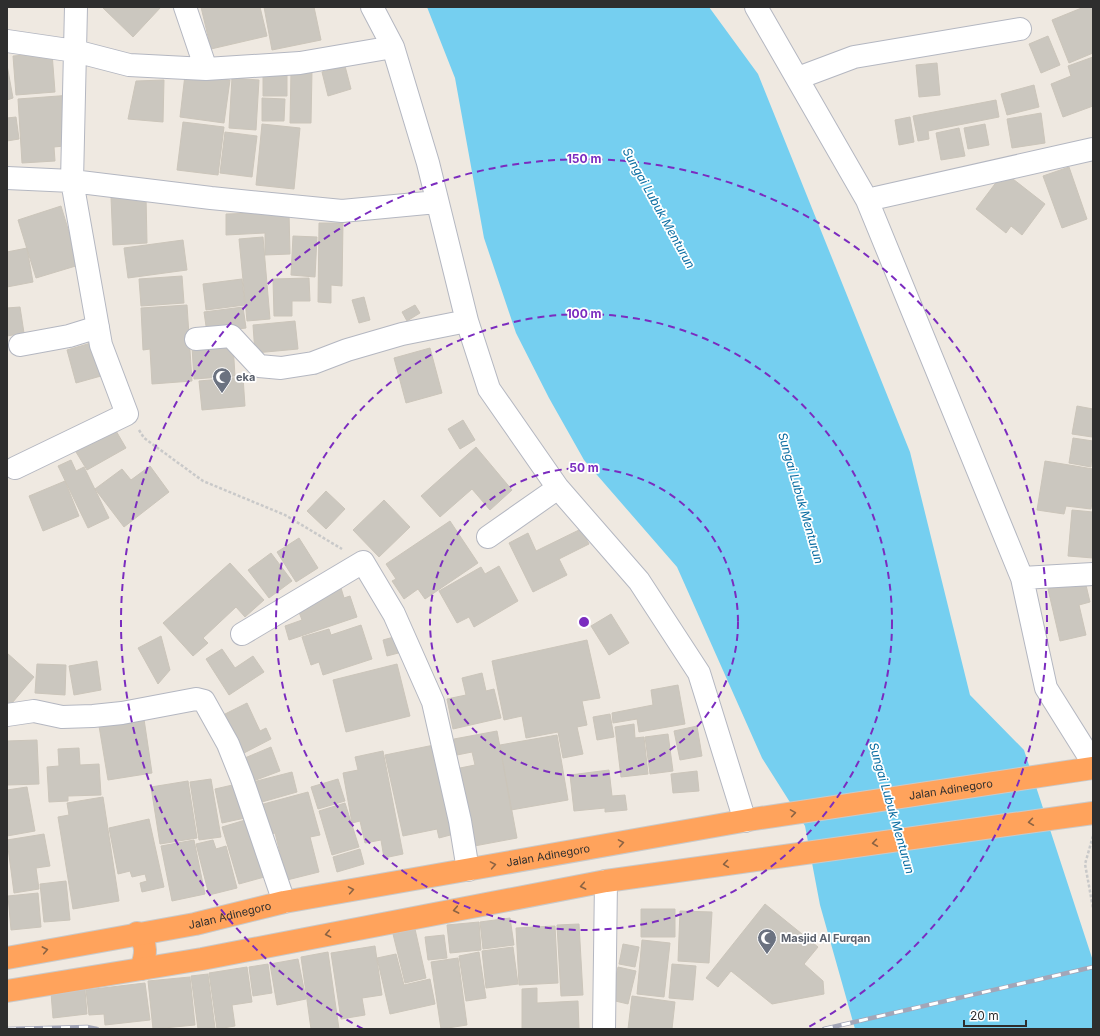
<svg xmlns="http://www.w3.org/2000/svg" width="1100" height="1036" viewBox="0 0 1100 1036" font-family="Inter,sans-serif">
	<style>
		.water { fill: #75cff0 }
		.building { fill: #cbc7bf; stroke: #cbc5ba }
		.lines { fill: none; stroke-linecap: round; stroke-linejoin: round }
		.minor-casing { stroke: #b4b7c1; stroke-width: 24 }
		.highway-casing { stroke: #c9c9c9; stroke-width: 24 }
		.path { stroke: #c9c9c9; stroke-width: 2.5; stroke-dasharray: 3 2; stroke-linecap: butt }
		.minor { stroke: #fff; stroke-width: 22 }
		.highway { stroke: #ffa35c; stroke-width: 22 }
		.rail-casing { stroke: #a3a6b8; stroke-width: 4.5 }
		.rail { stroke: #fff; stroke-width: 3; stroke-dasharray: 9; stroke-linecap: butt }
		.oneway { stroke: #8c6343 }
		.ring { fill: none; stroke: #7b2cbf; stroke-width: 2; stroke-dasharray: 7 5 }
		.labels { text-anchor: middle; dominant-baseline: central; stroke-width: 3.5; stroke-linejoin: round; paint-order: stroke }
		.worship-label { font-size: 11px; font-weight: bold; fill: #5b616d; stroke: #fff; text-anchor: start }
		.street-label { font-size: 11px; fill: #2e2e2e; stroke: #fff }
		.water-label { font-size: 12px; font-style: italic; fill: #0d6fa3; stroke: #fff }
		.centre { fill: #7b2cbf; stroke: #fff; stroke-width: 2 }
		.ring-label { font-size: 12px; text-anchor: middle; font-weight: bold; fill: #7b2cbf; stroke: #fff; stroke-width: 3.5; stroke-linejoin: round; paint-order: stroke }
	</style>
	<rect width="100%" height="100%" fill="#efe9e1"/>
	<path class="water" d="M 427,7 L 709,7 L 758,74 L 910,452 L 970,695 L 1024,750 L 1093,961 L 1093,1029 L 855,1029 L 820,905 L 805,826 L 762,758 L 677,567 L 584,460 L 549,398 L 516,333 L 484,238 L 455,78 Z"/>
	<path class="building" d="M 102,7 L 161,7 L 133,37 Z
		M 201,7 L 260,7 L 267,36 L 211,49 Z
		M 264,7 L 314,7 L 321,40 L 272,50 Z
		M 1084,7 L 1093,7 L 1093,53 L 1069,63 L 1052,20 Z
		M 1048,36 L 1060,65 L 1041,73 L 1029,44 Z
		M 52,53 L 55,92 L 16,95 L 13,56 Z
		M 1093,57 L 1093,106 L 1063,117 L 1051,84 L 1071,76 L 1068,66 Z
		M 937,63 L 940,95 L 919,97 L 916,65 Z
		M 7,65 L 13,98 L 7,100 Z
		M 345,66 L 351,89 L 328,96 L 322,72 Z
		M 291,70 L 312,70 L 311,123 L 290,123 Z
		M 263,74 L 287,74 L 287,96 L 263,96 Z
		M 185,75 L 230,80 L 224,123 L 180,117 Z
		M 232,78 L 259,80 L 256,130 L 229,128 Z
		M 164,80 L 163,122 L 128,119 L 136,81 Z
		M 1034,85 L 1039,107 L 1007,115 L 1001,94 Z
		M 72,95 L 73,118 L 62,119 L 64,146 L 54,147 L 55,161 L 22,163 L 18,99 Z
		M 262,98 L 285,99 L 284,121 L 262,121 Z
		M 996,100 L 999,117 L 928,131 L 929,139 L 918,141 L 913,116 Z
		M 1041,113 L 1045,143 L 1012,148 L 1007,119 Z
		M 16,117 L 19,139 L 7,141 L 7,118 Z
		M 910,117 L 914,142 L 899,145 L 895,120 Z
		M 183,122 L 224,127 L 218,175 L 177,170 Z
		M 262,124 L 300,128 L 294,189 L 256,185 Z
		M 985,124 L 989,145 L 968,149 L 964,128 Z
		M 959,128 L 965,156 L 941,160 L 936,133 Z
		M 225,132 L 257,136 L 252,177 L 220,173 Z
		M 1069,167 L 1087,219 L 1062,228 L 1043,176 Z
		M 1004,172 L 1045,204 L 1022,235 L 1011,226 L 1006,233 L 976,209 Z
		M 146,196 L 147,243 L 113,245 L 111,197 Z
		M 61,206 L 79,265 L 36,278 L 18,220 Z
		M 289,212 L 290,254 L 265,255 L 265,233 L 226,235 L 226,214 Z
		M 319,223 L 343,223 L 342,286 L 331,285 L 331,303 L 318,302 Z
		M 293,236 L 317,237 L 315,277 L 291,275 Z
		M 263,237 L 270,319 L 247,321 L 239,239 Z
		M 183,240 L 187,270 L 128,278 L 124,248 Z
		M 27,248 L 33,282 L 7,287 L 7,252 Z
		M 182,276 L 184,303 L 141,306 L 139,279 Z
		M 309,278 L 310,301 L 292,301 L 292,316 L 274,316 L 273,279 Z
		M 242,279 L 245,305 L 206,310 L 203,284 Z
		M 364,297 L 370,320 L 359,323 L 352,300 Z
		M 187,305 L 192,381 L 152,384 L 150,349 L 143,350 L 141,308 Z
		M 415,305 L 420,313 L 407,321 L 402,312 Z
		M 20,307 L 24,333 L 7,336 L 7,308 Z
		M 243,307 L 246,328 L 207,333 L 204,312 Z
		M 295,321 L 298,349 L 255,353 L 253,325 Z
		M 91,343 L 101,376 L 76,383 L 67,350 Z
		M 233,344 L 235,376 L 194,379 L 192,347 Z
		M 430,348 L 442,393 L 406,403 L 394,358 Z
		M 243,377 L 245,406 L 202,410 L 199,381 Z
		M 1077,406 L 1093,409 L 1092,437 L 1072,434 Z
		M 463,420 L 475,440 L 460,449 L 448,429 Z
		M 112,424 L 126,448 L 87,470 L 73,447 Z
		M 1073,438 L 1093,441 L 1091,467 L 1069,463 Z
		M 476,447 L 512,490 L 490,510 L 472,489 L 440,517 L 421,496 Z
		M 71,460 L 76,471 L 84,467 L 109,518 L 88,528 L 58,466 Z
		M 1045,461 L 1093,469 L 1093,496 L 1091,509 L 1066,506 L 1064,514 L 1037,510 Z
		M 150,466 L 169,492 L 124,527 L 95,489 L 122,469 L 131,480 Z
		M 65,481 L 79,516 L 43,531 L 29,496 Z
		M 326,491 L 345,509 L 326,529 L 307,511 Z
		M 384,500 L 410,527 L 379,557 L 353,530 Z
		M 1072,510 L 1093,512 L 1093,558 L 1068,556 Z
		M 450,521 L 478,563 L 425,599 L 418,589 L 404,599 L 392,581 L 396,579 L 386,564 Z
		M 581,529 L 589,544 L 559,559 L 567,575 L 533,592 L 509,543 L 528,533 L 536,551 Z
		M 299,538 L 318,568 L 296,582 L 277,552 Z
		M 271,553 L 292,581 L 269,598 L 248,570 Z
		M 230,563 L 264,600 L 245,617 L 236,607 L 203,638 L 208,643 L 193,656 L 163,623 Z
		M 499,566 L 518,601 L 474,627 L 469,617 L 457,623 L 439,591 L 481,567 L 485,574 Z
		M 1085,581 L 1090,602 L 1079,605 L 1086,635 L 1060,641 L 1048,589 Z
		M 341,588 L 344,598 L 350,596 L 357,617 L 289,640 L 285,626 L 302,620 L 296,604 Z
		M 611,614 L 629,643 L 609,655 L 591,626 Z
		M 361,625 L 372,659 L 323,675 L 319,662 L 311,665 L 302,637 L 329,629 L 331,635 Z
		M 401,635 L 406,651 L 387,656 L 383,640 Z
		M 161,636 L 170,670 L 158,684 L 138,648 Z
		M 587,640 L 600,698 L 582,701 L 587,725 L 577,727 L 583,754 L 563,758 L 558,732 L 526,738 L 522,716 L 504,720 L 492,661 Z
		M 222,649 L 235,668 L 253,656 L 264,672 L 229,695 L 206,659 Z
		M 7,653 L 34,677 L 7,709 Z
		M 97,661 L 101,690 L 74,695 L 69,666 Z
		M 37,664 L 66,665 L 65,695 L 35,693 Z
		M 397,664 L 410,716 L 346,732 L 333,680 Z
		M 482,673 L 486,691 L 494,689 L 501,718 L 453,729 L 447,699 L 466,695 L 462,678 Z
		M 678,685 L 685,724 L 639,732 L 637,719 L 613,723 L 612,713 L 653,705 L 651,690 Z
		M 247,703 L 260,731 L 266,728 L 271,739 L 244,753 L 225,714 Z
		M 610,714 L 614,737 L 597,740 L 593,717 Z
		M 144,719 L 152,773 L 108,780 L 99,726 Z
		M 634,724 L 635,738 L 644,737 L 648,774 L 621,777 L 615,727 Z
		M 697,726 L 702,756 L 680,760 L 674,731 Z
		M 497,731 L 517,838 L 469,847 L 455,769 L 475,765 L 472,752 L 457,755 L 454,739 Z
		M 668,734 L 673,771 L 650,774 L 645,737 Z
		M 557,735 L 568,800 L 511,810 L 500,745 Z
		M 37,740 L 39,784 L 8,785 L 7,741 Z
		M 439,744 L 458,833 L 439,838 L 437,829 L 403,836 L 385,755 Z
		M 271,747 L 280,771 L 248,783 L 240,760 Z
		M 79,748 L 80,765 L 99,764 L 101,795 L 68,796 L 68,801 L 49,802 L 47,767 L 59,766 L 58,749 Z
		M 383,751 L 403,854 L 384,858 L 381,840 L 365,843 L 360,821 L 352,823 L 343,773 L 358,770 L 355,757 Z
		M 609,770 L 612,796 L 625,795 L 627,810 L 605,812 L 605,808 L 574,811 L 570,775 Z
		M 697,771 L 699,791 L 673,793 L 671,774 Z
		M 292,772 L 297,792 L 255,804 L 249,783 Z
		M 211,779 L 221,837 L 199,840 L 190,782 Z
		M 338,779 L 345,801 L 318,809 L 311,787 Z
		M 188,781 L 197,838 L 160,844 L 151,787 Z
		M 237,784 L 245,818 L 222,823 L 215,789 Z
		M 27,787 L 35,831 L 7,836 L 7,790 Z
		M 308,792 L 320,835 L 310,837 L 319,872 L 287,880 L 275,833 L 264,836 L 256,806 Z
		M 103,797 L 119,901 L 73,909 L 58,817 L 69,815 L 67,803 Z
		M 345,803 L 359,847 L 332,855 L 319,811 Z
		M 252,818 L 268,876 L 239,884 L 222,827 Z
		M 149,819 L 164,887 L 142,892 L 140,883 L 147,881 L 145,874 L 132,877 L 130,871 L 118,874 L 109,828 Z
		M 44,834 L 50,866 L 36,868 L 39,889 L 14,893 L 7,840 Z
		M 194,840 L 205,894 L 172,901 L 161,846 Z
		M 213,840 L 216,849 L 226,846 L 237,888 L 209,895 L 196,844 Z
		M 360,849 L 364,864 L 337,872 L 333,857 Z
		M 66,881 L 70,920 L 44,922 L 40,884 Z
		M 38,893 L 41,927 L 11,930 L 8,896 Z
		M 765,904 L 818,947 L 804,964 L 823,981 L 824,994 L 772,1004 L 731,971 L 718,987 L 706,978 Z
		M 641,909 L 675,909 L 675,937 L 641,937 Z
		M 680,911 L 712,912 L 709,963 L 678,961 Z
		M 510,918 L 514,945 L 483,949 L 480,922 Z
		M 479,922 L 481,950 L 450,953 L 447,925 Z
		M 579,924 L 583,995 L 561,996 L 557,925 Z
		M 555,926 L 558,983 L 519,985 L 516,928 Z
		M 415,929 L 426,978 L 405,983 L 393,934 Z
		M 444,935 L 447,958 L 428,960 L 425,937 Z
		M 642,940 L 670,943 L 664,997 L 637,994 Z
		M 623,944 L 639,947 L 635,967 L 619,964 Z
		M 375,946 L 382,995 L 362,998 L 365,1015 L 341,1019 L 331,953 Z
		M 513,947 L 518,984 L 486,988 L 482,951 Z
		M 328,952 L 339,1029 L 311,1029 L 301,957 Z
		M 479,952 L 486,998 L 466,1001 L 459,956 Z
		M 396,954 L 404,985 L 430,979 L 435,1004 L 390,1014 L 377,958 Z
		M 458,958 L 467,1025 L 441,1029 L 431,962 Z
		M 298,959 L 306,999 L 277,1005 L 270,964 Z
		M 268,964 L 272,993 L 253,996 L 249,967 Z
		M 672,964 L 696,966 L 693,1000 L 669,998 Z
		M 247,967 L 252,1002 L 232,1005 L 235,1026 L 217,1029 L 209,973 Z
		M 618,967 L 636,971 L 628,1004 L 611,1000 Z
		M 208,974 L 215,1028 L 198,1029 L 191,976 Z
		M 190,977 L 195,1025 L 153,1029 L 148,981 Z
		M 145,983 L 150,1020 L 105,1025 L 104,1014 L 89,1015 L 86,990 Z
		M 537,988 L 537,1003 L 578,1001 L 579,1029 L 522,1029 L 522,989 Z
		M 85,990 L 87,1014 L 53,1018 L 51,993 Z
		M 632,996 L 675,1002 L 672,1029 L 628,1029 Z"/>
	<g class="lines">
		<g class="minor-casing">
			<path id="minor" d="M 185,7 L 206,69
				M 372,7 L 393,47
				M 756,7 L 867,200 L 1022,578 L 1046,688 L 1093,763
				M 7,41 L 75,51 L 129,65 L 206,69 L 300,63 L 393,47 L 428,163 L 467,321 L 489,389 L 558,488 L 639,581 L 699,673 L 745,821
				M 798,78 L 854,57 L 1020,29
				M 7,178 L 72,181 L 211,198 L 342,211 L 437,202
				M 867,200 L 1093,149
				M 196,339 L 231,336 L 259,366 L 281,368 L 313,363 L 347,350 L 402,334 L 467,321
				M 20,345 L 69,336 L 98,327
				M 15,468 L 127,414 L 101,345 L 72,181 L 76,7
				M 488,537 L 558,488
				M 1022,578 L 1093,574
				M 242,634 L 363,562 L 394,614 L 433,702 L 460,821 L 468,870
				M 7,715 L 34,711 L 62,717 L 93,716 L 122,713 L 196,699 L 204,701 L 228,744 L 242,779 L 284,902
				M 604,1029 L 606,881"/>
		</g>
		<g class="highway-casing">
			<g id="highway">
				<path d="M 137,933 C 148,944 146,955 141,969"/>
				<path id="s1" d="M 7,958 L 195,924 L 284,902 L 754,819 L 1093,768"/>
				<path d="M 7,991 L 202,959 L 606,881 L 1093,813"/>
			</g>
		</g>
		<path class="path" d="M 139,430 L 144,438 L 203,481 L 285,515 L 342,549
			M 1093,836 L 1085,864 L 1093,908"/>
		<use href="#minor" class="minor"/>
		<use href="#highway" class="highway"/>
		<g class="rail-casing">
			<path id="rail" d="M 7,1029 L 87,1027 L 97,1029
				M 824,1029 L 1093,967"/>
		</g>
		<use href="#rail" class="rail"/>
	</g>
	<defs><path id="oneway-chevron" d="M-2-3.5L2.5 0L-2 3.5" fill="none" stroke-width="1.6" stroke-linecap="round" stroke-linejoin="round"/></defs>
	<g class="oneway">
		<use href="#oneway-chevron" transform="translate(793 813) rotate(-9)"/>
		<use href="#oneway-chevron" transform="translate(1031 822) rotate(172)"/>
		<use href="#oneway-chevron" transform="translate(621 843) rotate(-10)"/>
		<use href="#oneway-chevron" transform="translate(875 843) rotate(172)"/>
		<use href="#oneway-chevron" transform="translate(726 864) rotate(172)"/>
		<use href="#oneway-chevron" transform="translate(493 865) rotate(-10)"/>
		<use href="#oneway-chevron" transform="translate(583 886) rotate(169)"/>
		<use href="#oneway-chevron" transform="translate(351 890) rotate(-10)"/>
		<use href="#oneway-chevron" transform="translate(456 910) rotate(169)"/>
		<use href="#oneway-chevron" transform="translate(328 934) rotate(169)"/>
		<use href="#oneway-chevron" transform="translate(45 950) rotate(-11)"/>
	</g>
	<g class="ring">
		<circle cx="584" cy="622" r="154"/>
		<circle cx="584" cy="622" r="308"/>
		<path d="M363 1029A463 463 0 1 1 805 1029"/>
	</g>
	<defs>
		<g id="mosque-pin" transform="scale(1)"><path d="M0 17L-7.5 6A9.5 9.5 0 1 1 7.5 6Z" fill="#6b7280" stroke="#fff"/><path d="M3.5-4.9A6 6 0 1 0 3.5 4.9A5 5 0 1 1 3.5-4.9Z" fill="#fff"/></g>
	</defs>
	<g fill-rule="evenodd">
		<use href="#mosque-pin" x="222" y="377"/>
		<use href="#mosque-pin" x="767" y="938"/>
	</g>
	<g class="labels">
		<g class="worship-label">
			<text x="236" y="377">eka</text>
			<text x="781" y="938">Masjid Al Furqan</text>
		</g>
		<g class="street-label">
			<text stroke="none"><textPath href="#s1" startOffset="959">Jalan Adinegoro</textPath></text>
			<text stroke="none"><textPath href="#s1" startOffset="551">Jalan Adinegoro</textPath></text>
			<text stroke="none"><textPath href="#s1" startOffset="227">Jalan Adinegoro</textPath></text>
		</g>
		<g class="water-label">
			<text transform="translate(659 208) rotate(61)">Sungai Lubuk Menturun</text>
			<text transform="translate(801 498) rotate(74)">Sungai Lubuk Menturun</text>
			<text transform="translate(892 808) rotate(74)">Sungai Lubuk Menturun</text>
		</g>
	</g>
	<circle cx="584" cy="622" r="6" class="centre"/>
	<g class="ring-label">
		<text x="584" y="163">150 m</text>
		<text x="584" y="318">100 m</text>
		<text x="584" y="472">50 m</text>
	</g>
	<rect width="1100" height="1036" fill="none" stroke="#2e2e2e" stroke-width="16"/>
	<path d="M964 1020v6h62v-6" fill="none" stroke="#2e2e2e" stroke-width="2"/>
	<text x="970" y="1020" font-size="12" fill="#2e2e2e" stroke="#ffffff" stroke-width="3" paint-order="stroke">20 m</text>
</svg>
